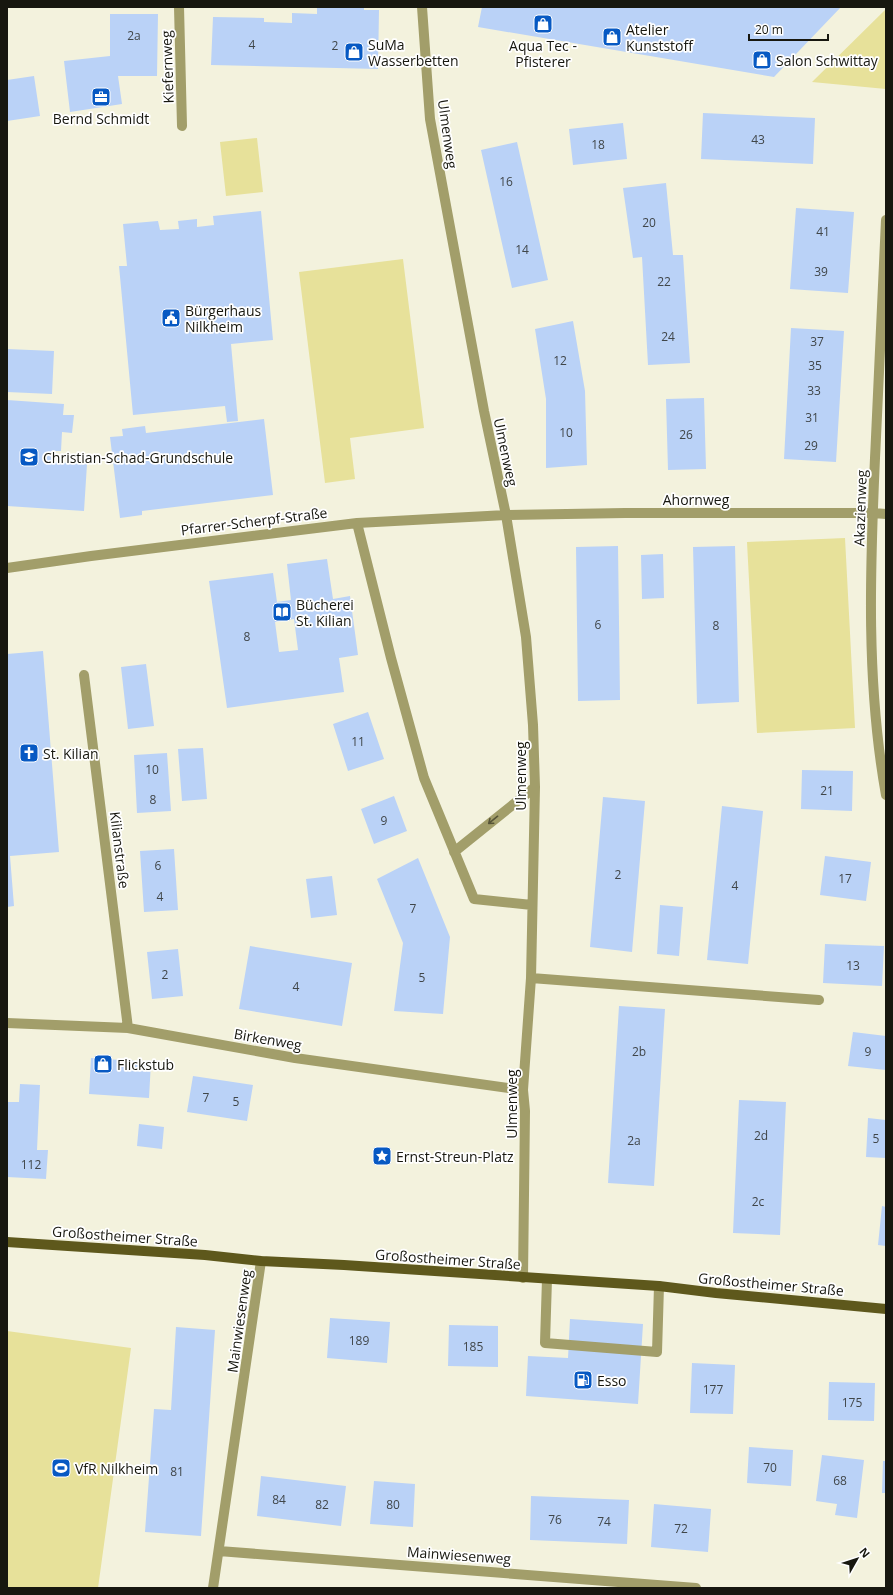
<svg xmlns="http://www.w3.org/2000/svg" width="893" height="1595" viewBox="0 0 893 1595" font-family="'Open Sans',sans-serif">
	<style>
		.green { fill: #e7e19a }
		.building { fill: #bad2f7; fill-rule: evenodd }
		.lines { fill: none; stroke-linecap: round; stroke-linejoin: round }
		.minor { stroke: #a29e6a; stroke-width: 10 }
		.major { stroke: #5e581c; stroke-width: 10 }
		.oneway { stroke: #565438 }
		.labels { text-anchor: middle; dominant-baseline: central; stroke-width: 3.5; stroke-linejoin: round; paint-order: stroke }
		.number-label { font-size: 12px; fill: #404649 }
		.poi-label { font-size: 14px; fill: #17170f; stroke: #fff; text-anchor: start }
		.street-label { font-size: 14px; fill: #17170f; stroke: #fff }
	</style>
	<rect width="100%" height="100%" fill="#f3f2dd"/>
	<path class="green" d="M 886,9 L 886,89 L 812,82 Z
		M 257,138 L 263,192 L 226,196 L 220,142 Z
		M 403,259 L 424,428 L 350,438 L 355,479 L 325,483 L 299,272 Z
		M 845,538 L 855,728 L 757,733 L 747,542 Z
		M 7,1331 L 131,1348 L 98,1588 L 7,1588 Z"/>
	<path class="building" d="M 317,7 L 364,7 L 364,10 L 379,10 L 378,69 L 211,65 L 213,17 L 264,18 L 264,22 L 292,23 L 292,13 L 317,14 Z
		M 482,7 L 841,7 L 774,77 L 478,27 Z
		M 110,14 L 158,14 L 157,76 L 118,76 L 122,104 L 70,112 L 64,61 L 110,56 Z
		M 34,76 L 40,116 L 7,121 L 7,80 Z
		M 703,113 L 815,118 L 813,164 L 701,159 Z
		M 623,123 L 627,159 L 573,165 L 569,129 Z
		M 517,142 L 548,280 L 512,288 L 481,150 Z
		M 666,183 L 673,255 L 683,255 L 690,363 L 648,365 L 642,257 L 633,258 L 623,188 Z
		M 796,208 L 854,212 L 848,293 L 790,289 Z
		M 261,211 L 273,340 L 231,344 L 238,421 L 227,422 L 225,406 L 133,415 L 119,266 L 127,266 L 123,224 L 158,221 L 160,230 L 179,229 L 178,221 L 197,219 L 197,227 L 214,225 L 213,216 Z
		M 573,321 L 585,391 L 587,465 L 546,468 L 546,399 L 535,329 Z
		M 791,328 L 844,331 L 836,462 L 784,459 Z
		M 7,349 L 54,351 L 52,394 L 7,392 Z
		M 704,398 L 706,469 L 668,470 L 666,399 Z
		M 7,400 L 64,404 L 63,415 L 74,415 L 72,433 L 62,432 L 61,451 L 51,451 L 51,462 L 87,464 L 84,511 L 7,506 Z
		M 264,419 L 273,495 L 142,511 L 142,515 L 120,518 L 110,437 L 123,436 L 122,429 L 145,426 L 146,433 Z
		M 618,546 L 620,700 L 578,701 L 576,547 Z
		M 735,546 L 739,702 L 697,704 L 693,547 Z
		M 663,554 L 664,598 L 642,599 L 641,555 Z
		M 327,559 L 333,599 L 350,596 L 358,655 L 339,658 L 344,692 L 227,708 L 209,581 L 273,573 L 277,602 L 291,600 L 287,564 ZM 294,619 L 298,650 L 279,652 L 275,622 Z
		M 43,651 L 59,852 L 10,856 L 14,906 L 7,907 L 7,654 Z
		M 146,664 L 154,726 L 128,729 L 121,667 Z
		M 368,712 L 384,759 L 348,771 L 333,724 Z
		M 203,748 L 207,799 L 182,801 L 178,749 Z
		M 167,753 L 171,811 L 137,813 L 134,755 Z
		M 802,770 L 853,771 L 852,811 L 801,809 Z
		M 394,796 L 407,831 L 374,844 L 361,809 Z
		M 603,797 L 645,801 L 632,952 L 590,947 Z
		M 722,806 L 763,811 L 748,964 L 707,960 Z
		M 174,849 L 178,910 L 144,912 L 140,851 Z
		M 825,856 L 871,862 L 866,901 L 820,895 Z
		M 418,858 L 450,937 L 443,1014 L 394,1011 L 403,943 L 377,879 Z
		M 332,876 L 337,915 L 311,918 L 306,879 Z
		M 660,905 L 683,907 L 679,956 L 657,954 Z
		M 825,944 L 884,946 L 882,986 L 823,983 Z
		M 250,946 L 352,963 L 342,1026 L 239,1009 Z
		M 178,949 L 183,996 L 152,999 L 147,952 Z
		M 619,1006 L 665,1009 L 654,1186 L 608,1183 Z
		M 853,1032 L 886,1036 L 886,1070 L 848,1066 Z
		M 91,1058 L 151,1062 L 149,1098 L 89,1094 Z
		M 193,1076 L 253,1085 L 247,1121 L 187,1112 Z
		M 20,1084 L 40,1085 L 37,1150 L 48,1150 L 46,1179 L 7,1177 L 7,1102 L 19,1102 Z
		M 739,1100 L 786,1102 L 780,1235 L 733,1233 Z
		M 868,1118 L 886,1120 L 886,1158 L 866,1157 Z
		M 139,1124 L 164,1127 L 162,1149 L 137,1146 Z
		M 882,1206 L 886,1207 L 886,1246 L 878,1245 Z
		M 330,1318 L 390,1322 L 387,1363 L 327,1358 Z
		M 570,1319 L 643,1324 L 638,1404 L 526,1396 L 528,1356 L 568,1358 Z
		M 449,1325 L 498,1326 L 498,1367 L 448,1366 Z
		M 176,1327 L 215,1330 L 201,1536 L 145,1532 L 154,1409 L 171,1410 Z
		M 692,1363 L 735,1365 L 733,1414 L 690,1413 Z
		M 829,1382 L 875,1383 L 874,1421 L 828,1420 Z
		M 749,1447 L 793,1450 L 791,1486 L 747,1483 Z
		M 822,1455 L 864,1460 L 857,1518 L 835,1515 L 837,1504 L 816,1501 Z
		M 883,1461 L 886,1461 L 886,1493 L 882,1493 Z
		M 261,1476 L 346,1486 L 341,1526 L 257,1516 Z
		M 374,1481 L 415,1484 L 413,1527 L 370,1524 Z
		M 531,1496 L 629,1500 L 627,1544 L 530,1540 Z
		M 654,1504 L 711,1509 L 708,1552 L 651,1547 Z"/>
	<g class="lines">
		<path class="minor" d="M 179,7 L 182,126
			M 422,7 L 430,119 L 484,411 L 506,515 L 526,637 L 533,725 L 535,787 L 531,978 L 523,1090 L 525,1111 L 523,1278
			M 886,220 C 882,300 879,379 875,458 C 870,570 866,684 886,795
			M 357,523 L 391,658 L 424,778 L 474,899 L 532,905
			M 7,568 L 91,556 L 357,523 L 506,515 L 625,513 L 873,513 L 886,514
			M 84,675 L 128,1028
			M 454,852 L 535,787
			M 531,978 L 819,1000
			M 7,1023 L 128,1028 L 295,1058 L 523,1090
			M 547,1279 L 545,1343 L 657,1352 L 659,1286
			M 219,1551 L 696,1588
			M 213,1588 L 261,1261"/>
		<path class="major" d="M 7,1242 L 205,1255 L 261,1261 L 344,1265 L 659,1286 L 716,1293 L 886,1309"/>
	</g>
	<defs><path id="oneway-shaft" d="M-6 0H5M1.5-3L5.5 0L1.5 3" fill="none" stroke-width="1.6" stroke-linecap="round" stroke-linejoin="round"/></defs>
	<use class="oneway" href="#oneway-shaft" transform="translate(493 820) rotate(141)"/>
	<defs>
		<g id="shop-square" transform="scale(1)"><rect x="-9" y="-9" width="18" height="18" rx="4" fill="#0759c3" stroke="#fff"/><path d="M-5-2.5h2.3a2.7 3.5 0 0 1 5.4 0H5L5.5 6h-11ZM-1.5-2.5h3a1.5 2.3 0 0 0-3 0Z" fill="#fff"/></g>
		<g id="office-square" transform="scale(1)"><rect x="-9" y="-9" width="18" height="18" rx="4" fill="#0759c3" stroke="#fff"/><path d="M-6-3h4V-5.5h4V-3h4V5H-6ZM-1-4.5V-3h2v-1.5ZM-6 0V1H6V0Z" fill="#fff"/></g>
		<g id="civic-square" transform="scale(1)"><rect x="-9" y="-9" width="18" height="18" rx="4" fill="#0759c3" stroke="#fff"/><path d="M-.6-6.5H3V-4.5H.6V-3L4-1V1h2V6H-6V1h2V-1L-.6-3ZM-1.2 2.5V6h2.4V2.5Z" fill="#fff"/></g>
		<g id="school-square" transform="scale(1)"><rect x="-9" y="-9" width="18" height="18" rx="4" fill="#0759c3" stroke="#fff"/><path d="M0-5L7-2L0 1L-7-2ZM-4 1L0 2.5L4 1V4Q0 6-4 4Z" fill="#fff"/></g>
		<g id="library-square" transform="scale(1)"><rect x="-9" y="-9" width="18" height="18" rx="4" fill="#0759c3" stroke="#fff"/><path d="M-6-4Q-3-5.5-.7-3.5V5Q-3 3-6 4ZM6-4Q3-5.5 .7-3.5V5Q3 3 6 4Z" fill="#fff"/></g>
		<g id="church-square" transform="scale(1)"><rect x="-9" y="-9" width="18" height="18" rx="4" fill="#0759c3" stroke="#fff"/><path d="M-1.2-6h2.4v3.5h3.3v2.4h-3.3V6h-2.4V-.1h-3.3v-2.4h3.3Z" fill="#fff"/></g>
		<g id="sight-square" transform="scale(1)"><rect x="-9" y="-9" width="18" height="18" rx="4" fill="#0759c3" stroke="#fff"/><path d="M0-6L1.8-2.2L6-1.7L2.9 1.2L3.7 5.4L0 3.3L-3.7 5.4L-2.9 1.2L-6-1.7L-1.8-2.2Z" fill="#fff"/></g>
		<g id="fuel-square" transform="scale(1)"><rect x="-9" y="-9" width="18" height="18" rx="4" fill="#0759c3" stroke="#fff"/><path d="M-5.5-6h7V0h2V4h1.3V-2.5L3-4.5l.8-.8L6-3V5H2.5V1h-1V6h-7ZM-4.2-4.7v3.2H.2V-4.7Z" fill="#fff"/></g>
		<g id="stadium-square" transform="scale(1)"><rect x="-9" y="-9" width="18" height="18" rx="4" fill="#0759c3" stroke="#fff"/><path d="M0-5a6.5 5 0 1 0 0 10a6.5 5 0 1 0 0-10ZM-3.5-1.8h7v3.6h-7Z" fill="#fff"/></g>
	</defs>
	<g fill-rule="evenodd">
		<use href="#shop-square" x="543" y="24"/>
		<use href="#shop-square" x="612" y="37"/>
		<use href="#shop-square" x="354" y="52"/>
		<use href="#shop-square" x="762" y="60"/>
		<use href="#office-square" x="101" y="97"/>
		<use href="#civic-square" x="171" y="318"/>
		<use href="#school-square" x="29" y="457"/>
		<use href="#library-square" x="282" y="612"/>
		<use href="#church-square" x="29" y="753"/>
		<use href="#shop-square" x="103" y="1064"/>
		<use href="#sight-square" x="382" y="1156"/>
		<use href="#fuel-square" x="583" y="1380"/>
		<use href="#stadium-square" x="61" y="1468"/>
	</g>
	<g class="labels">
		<g class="number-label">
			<text x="134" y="35">2a</text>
			<text x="252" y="44">4</text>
			<text x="335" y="45">2</text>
			<text x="758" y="139">43</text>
			<text x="598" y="144">18</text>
			<text x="506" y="181">16</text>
			<text x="649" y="222">20</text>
			<text x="823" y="231">41</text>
			<text x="522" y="249">14</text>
			<text x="821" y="271">39</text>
			<text x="664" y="281">22</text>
			<text x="668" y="336">24</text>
			<text x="817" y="341">37</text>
			<text x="560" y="360">12</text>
			<text x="815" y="365">35</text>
			<text x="814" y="390">33</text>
			<text x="812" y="417">31</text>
			<text x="566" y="432">10</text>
			<text x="686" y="434">26</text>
			<text x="811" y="445">29</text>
			<text x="598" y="624">6</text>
			<text x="716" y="625">8</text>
			<text x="247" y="636">8</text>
			<text x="358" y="741">11</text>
			<text x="152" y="769">10</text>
			<text x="827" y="790">21</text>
			<text x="153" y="799">8</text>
			<text x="384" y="820">9</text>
			<text x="158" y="865">6</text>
			<text x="618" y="874">2</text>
			<text x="845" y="878">17</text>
			<text x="735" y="885">4</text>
			<text x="160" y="896">4</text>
			<text x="413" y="908">7</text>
			<text x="853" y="965">13</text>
			<text x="165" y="974">2</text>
			<text x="422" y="977">5</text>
			<text x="296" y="986">4</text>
			<text x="639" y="1051">2b</text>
			<text x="868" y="1051">9</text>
			<text x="206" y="1097">7</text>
			<text x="236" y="1101">5</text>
			<text x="761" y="1135">2d</text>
			<text x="876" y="1138">5</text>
			<text x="634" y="1140">2a</text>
			<text x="31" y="1164">112</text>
			<text x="758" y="1201">2c</text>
			<text x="359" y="1340">189</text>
			<text x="473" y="1346">185</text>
			<text x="713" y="1389">177</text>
			<text x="852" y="1402">175</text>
			<text x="770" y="1467">70</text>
			<text x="177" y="1471">81</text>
			<text x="840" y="1480">68</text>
			<text x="279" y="1499">84</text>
			<text x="322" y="1504">82</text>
			<text x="393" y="1504">80</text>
			<text x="555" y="1519">76</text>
			<text x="604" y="1521">74</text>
			<text x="681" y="1528">72</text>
		</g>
		<g class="poi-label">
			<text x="626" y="29">Atelier<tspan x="626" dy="16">Kunststoff</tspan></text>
			<text x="368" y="44">SuMa<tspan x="368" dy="16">Wasserbetten</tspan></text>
			<text x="543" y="45" text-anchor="middle">Aqua Tec -<tspan x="543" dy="16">Pfisterer</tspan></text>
			<text x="776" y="60">Salon Schwittay</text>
			<text x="101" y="118" text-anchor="middle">Bernd Schmidt</text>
			<text x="185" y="310">Bürgerhaus<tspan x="185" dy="16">Nilkheim</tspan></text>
			<text x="43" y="457">Christian-Schad-Grundschule</text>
			<text x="296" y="604">Bücherei<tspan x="296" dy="16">St. Kilian</tspan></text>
			<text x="43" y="753">St. Kilian</text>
			<text x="117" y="1064">Flickstub</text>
			<text x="396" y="1156">Ernst-Streun-Platz</text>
			<text x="597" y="1380">Esso</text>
			<text x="75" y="1468">VfR Nilkheim</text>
		</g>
		<g class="street-label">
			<text transform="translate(167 67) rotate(-92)">Kiefernweg</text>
			<text transform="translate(448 134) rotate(82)">Ulmenweg</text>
			<text transform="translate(506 452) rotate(78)">Ulmenweg</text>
			<text x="696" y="499">Ahornweg</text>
			<text transform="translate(860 508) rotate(-88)">Akazienweg</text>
			<text transform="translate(254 521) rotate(-7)">Pfarrer-Scherpf-Straße</text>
			<text transform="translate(520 776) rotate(-90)">Ulmenweg</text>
			<text transform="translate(120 850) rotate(83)">Kilianstraße</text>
			<text transform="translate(268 1039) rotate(10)">Birkenweg</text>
			<text transform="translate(511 1104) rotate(-90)">Ulmenweg</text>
			<text transform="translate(125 1236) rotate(4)">Großostheimer Straße</text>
			<text transform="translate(448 1259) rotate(4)">Großostheimer Straße</text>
			<text transform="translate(771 1284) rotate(5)">Großostheimer Straße</text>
			<text transform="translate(239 1321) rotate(-82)">Mainwiesenweg</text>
			<text transform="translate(459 1555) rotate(4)">Mainwiesenweg</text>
		</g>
	</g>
	<rect width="893" height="1595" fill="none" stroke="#17170f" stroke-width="16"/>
	<g transform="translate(857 1559) rotate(51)" stroke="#ffffff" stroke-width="3" paint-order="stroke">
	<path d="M0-3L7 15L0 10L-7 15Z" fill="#17170f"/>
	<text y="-6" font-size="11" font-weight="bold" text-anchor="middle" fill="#17170f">N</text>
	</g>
	<path d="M749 34v6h79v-6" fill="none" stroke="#17170f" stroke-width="2"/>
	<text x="755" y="34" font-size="12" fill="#17170f" stroke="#ffffff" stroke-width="3" paint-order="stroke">20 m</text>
</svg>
